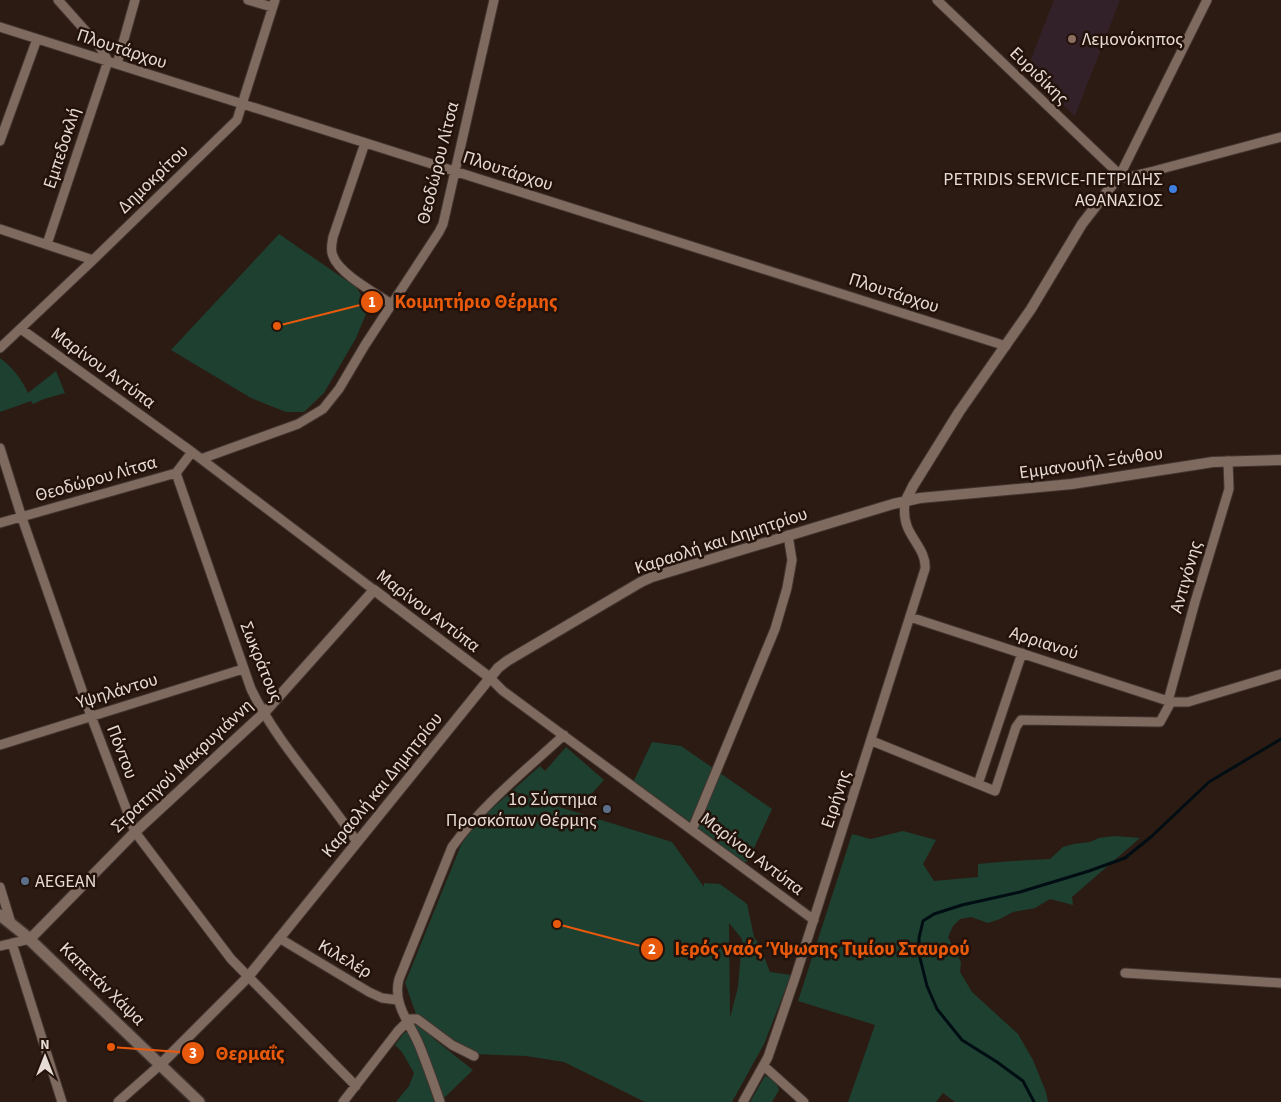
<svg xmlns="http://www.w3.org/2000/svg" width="1281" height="1102" viewBox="0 0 1281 1102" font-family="'Source Sans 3',sans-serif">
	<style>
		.education { fill: #332129 }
		.green { fill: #1d4031; fill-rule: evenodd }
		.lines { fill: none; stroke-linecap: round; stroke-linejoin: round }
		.stream { stroke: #000d13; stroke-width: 3 }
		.minor-casing { stroke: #423530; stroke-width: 11 }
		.tertiary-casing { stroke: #423530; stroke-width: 12 }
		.secondary-casing { stroke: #423530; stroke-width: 14 }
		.minor { stroke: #7f6a5f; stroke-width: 9 }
		.tertiary { stroke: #7f6a5f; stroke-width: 10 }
		.secondary { stroke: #7f6a5f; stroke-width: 11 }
		.education-dot { fill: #8d6e63; stroke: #22120a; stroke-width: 2 }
		.shop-dot { fill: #3f7fe0; stroke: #22120a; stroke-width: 2 }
		.service-dot { fill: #5c6f8a; stroke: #22120a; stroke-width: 2 }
		.labels { text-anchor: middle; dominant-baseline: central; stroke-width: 5; stroke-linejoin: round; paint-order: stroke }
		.poi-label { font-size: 18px; fill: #e7dbd5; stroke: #22120a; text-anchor: start }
		.street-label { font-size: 18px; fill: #e7dbd5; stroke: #22120a }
		.leader { fill: none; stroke: #e8590c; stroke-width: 2 }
		.callout-dot { fill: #e8590c; stroke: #22120a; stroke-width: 2 }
		.mark-label { font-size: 15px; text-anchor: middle; font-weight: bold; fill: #fff }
		.callout-label { font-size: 19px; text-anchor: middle; font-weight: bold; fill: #e8590c; stroke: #22120a; stroke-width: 5; stroke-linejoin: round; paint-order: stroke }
	</style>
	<rect width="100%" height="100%" fill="#2c1b13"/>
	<path class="education" d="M 1054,0 L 1120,0 L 1075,116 L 1026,72 Z"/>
	<path class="green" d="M 279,234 L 356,287 L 365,301 L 366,314 L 356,338 L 324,393 L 304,412 L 286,412 L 251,398 L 171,350 Z
		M 0,358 C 13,368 21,378 28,393 L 56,371 L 65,393 L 44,399 L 33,404 L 31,401 L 0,412 Z
		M 652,742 L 681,746 L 772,809 L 748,861 L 734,865 L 630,789 Z
		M 566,747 L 604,780 L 583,803 L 569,808 L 512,791 L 540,766 L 545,771 Z
		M 511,792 L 672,842 L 704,887 L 704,883 L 720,884 L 747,904 L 754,937 L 760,946 L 770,972 L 791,975 L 764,1044 L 732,1102 L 645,1102 L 564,1062 L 526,1056 L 474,1054 L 416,1014 L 405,983 L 461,845 C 474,824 492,808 511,792 ZM 729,923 L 742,939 L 738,987 L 730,1018 Z
		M 903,831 L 936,840 L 923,864 L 934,881 L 978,877 L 978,864 L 1012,861 L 1050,859 L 1063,847 L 1074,844 L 1090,842 L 1099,838 L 1114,836 L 1140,838 L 1072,897 L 1073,905 L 1050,899 L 1035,908 L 1013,912 L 1000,919 L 988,923 L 971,917 L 960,919 L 953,926 L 948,937 L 961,962 L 960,972 L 972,992 L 1018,1034 L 1033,1060 L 1046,1092 L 1048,1102 L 955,1102 L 943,1093 L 936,1102 L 848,1102 L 875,1025 L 798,1001 L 852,834 L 871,839 Z
		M 413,1022 L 417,1022 L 434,1039 L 473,1070 L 442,1100 Z
		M 408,1031 C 421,1052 429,1078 434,1102 L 396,1102 L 409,1086 L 414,1073 L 402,1052 L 395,1045 L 404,1033 Z
		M 765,1076 C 772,1078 777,1083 779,1090 L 772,1102 L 750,1102 Z"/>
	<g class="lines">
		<path class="stream" d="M 1034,1102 L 1023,1081 L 997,1062 L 962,1040 L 937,1009 L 927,986 L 919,954 L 919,938 L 923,921 L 934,914 L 962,905 L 1020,892 L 1089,871 L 1125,858 L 1152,836 L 1209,782 L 1281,739"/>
		<g class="minor-casing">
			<path id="minor" d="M 248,0 L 272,7
				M 937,0 L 1120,175 L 1125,178 L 1150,172 L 1281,137
				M 0,27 L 1006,346
				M 117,64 L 135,0
				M 0,141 L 37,39
				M 365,143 L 333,237 C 332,243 330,250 333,256 C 339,274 377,294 393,305
				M 1120,175 L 1207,0
				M 0,229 L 93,260
				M 47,244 L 108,61 L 100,47 L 58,0
				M 21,329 L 192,452 L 374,590
				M 0,348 L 93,260 L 237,120 L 275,0
				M 0,448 L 22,518 L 91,716 L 135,832 L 231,959 L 356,1086
				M 201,459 L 298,424 L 323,409 L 339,389 L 365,345 L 439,232 L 443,224 L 494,0
				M 176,473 L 251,689 C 278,745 323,790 357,842
				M 0,523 L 176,473 L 192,452
				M 910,617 L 1168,701
				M 489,677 L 503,691 L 814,920
				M 1168,701 L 1195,602 L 1229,489 L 1228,461
				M 1171,702 L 1188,702 L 1281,674
				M 872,741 L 995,791 L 1016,727 L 1021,720 L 1158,722 L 1160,722 L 1171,702 L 1168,701
				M 0,745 L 243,669
				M 978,784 L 1022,653
				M 692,830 L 775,629 L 787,588 L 792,560 L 788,535
				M 0,887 L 11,923
				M 279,938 L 369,992 L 382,998 L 398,1000
				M 12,943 L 62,1102
				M 0,946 L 30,939
				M 1125,973 L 1281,983
				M 764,1066 L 804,1102
				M 118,1102 L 160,1065
				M 343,1102 L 398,1031 L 410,1019 L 417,1019 L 452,1045 L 474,1056
				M 440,1102 C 434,1084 427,1065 420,1047 C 411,1024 392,1005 399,979 L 452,847 C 483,804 525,771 564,735
				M 743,1102 L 768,1057 L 796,975 L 925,569 C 927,553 912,540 907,526 C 904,518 904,510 905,502"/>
		</g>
		<g class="tertiary-casing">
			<path id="tertiary" d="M 905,502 L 913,486 L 959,412 L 1031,309 L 1082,224 L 1120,175
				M 30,939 L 135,832 L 264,713 L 374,590 L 489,677
				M 160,1065 L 248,977 L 498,668 L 507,661 L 641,582 L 652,577 L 893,504 L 920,498 L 1072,484 L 1213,462 L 1281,460"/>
		</g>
		<g class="secondary-casing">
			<path id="secondary" d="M 0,915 L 25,935 L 199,1102"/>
		</g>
		<use href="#minor" class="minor"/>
		<use href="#tertiary" class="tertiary"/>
		<use href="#secondary" class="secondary"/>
	</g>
	<circle class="education-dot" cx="1072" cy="39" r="5"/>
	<circle class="shop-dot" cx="1173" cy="189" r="5"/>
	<g class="service-dot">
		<circle cx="607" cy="809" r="5"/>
		<circle cx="25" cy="881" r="5"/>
	</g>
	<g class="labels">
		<g class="poi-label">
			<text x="1082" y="39">Λεμονόκηπος</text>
			<text x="1163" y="179" text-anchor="end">PETRIDIS SERVICE-ΠΕΤΡΙΔΗΣ<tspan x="1163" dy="21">ΑΘΑΝΑΣΙΟΣ</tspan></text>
			<text x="597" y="799" text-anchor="end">1ο Σύστημα<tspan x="597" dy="21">Προσκόπων Θέρμης</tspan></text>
			<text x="35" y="881">AEGEAN</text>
		</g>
		<g class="street-label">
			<text transform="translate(122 49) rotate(18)">Πλουτάρχου</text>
			<text transform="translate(1039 76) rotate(44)">Ευριδίκης</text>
			<text transform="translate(62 148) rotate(-72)">Εμπεδοκλή</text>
			<text transform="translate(438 163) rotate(-76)">Θεοδώρου Λίτσα</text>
			<text transform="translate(508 171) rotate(18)">Πλουτάρχου</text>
			<text transform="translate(153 179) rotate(-44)">Δημοκρίτου</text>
			<text transform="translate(894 293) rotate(18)">Πλουτάρχου</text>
			<text transform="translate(103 368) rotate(36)">Μαρίνου Αντύπα</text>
			<text transform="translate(1091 463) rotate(-8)">Εμμανουήλ Ξάνθου</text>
			<text transform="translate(96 479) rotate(-16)">Θεοδώρου Λίτσα</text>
			<text transform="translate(721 541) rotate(-18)">Καραολή και Δημητρίου</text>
			<text transform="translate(1186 577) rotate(-74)">Αντιγόνης</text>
			<text transform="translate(428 611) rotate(37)">Μαρίνου Αντύπα</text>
			<text transform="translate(1044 643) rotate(18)">Αρριανού</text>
			<text transform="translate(261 662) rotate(68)">Σωκράτους</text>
			<text transform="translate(117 691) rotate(-17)">Υψηλάντου</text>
			<text transform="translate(122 752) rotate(69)">Πόντου</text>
			<text transform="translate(182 766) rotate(-43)">Στρατηγού Μακρυγιάννη</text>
			<text transform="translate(382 785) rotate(-51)">Καραολή και Δημητρίου</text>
			<text transform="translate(836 799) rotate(-72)">Ειρήνης</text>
			<text transform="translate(752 854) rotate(37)">Μαρίνου Αντύπα</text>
			<text transform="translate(345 959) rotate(30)">Κιλελέρ</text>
			<text transform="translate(102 984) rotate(44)">Καπετάν Χάψα</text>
		</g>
	</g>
	<path class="leader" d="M277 326L372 302M557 924L652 949M111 1047L193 1053"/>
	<g class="callout-dot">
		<circle cx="277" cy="326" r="5"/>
		<circle cx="557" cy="924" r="5"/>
		<circle cx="111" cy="1047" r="5"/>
		<circle cx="372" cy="302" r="12"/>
		<circle cx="652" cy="949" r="12"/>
		<circle cx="193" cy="1053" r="12"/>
	</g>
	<g class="mark-label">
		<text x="372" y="307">1</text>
		<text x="652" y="954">2</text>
		<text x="193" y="1058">3</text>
	</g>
	<g class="callout-label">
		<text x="476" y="308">Κοιμητήριο Θέρμης</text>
		<text x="822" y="955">Ιερός ναός Ύψωσης Τιμίου Σταυρού</text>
		<text x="250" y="1060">Θερμαΐς</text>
	</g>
	<g transform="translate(45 1057)" stroke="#22120a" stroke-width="4" paint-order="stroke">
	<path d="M0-4L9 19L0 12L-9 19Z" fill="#e7dbd5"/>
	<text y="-8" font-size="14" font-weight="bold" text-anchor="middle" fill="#e7dbd5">N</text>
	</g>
</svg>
